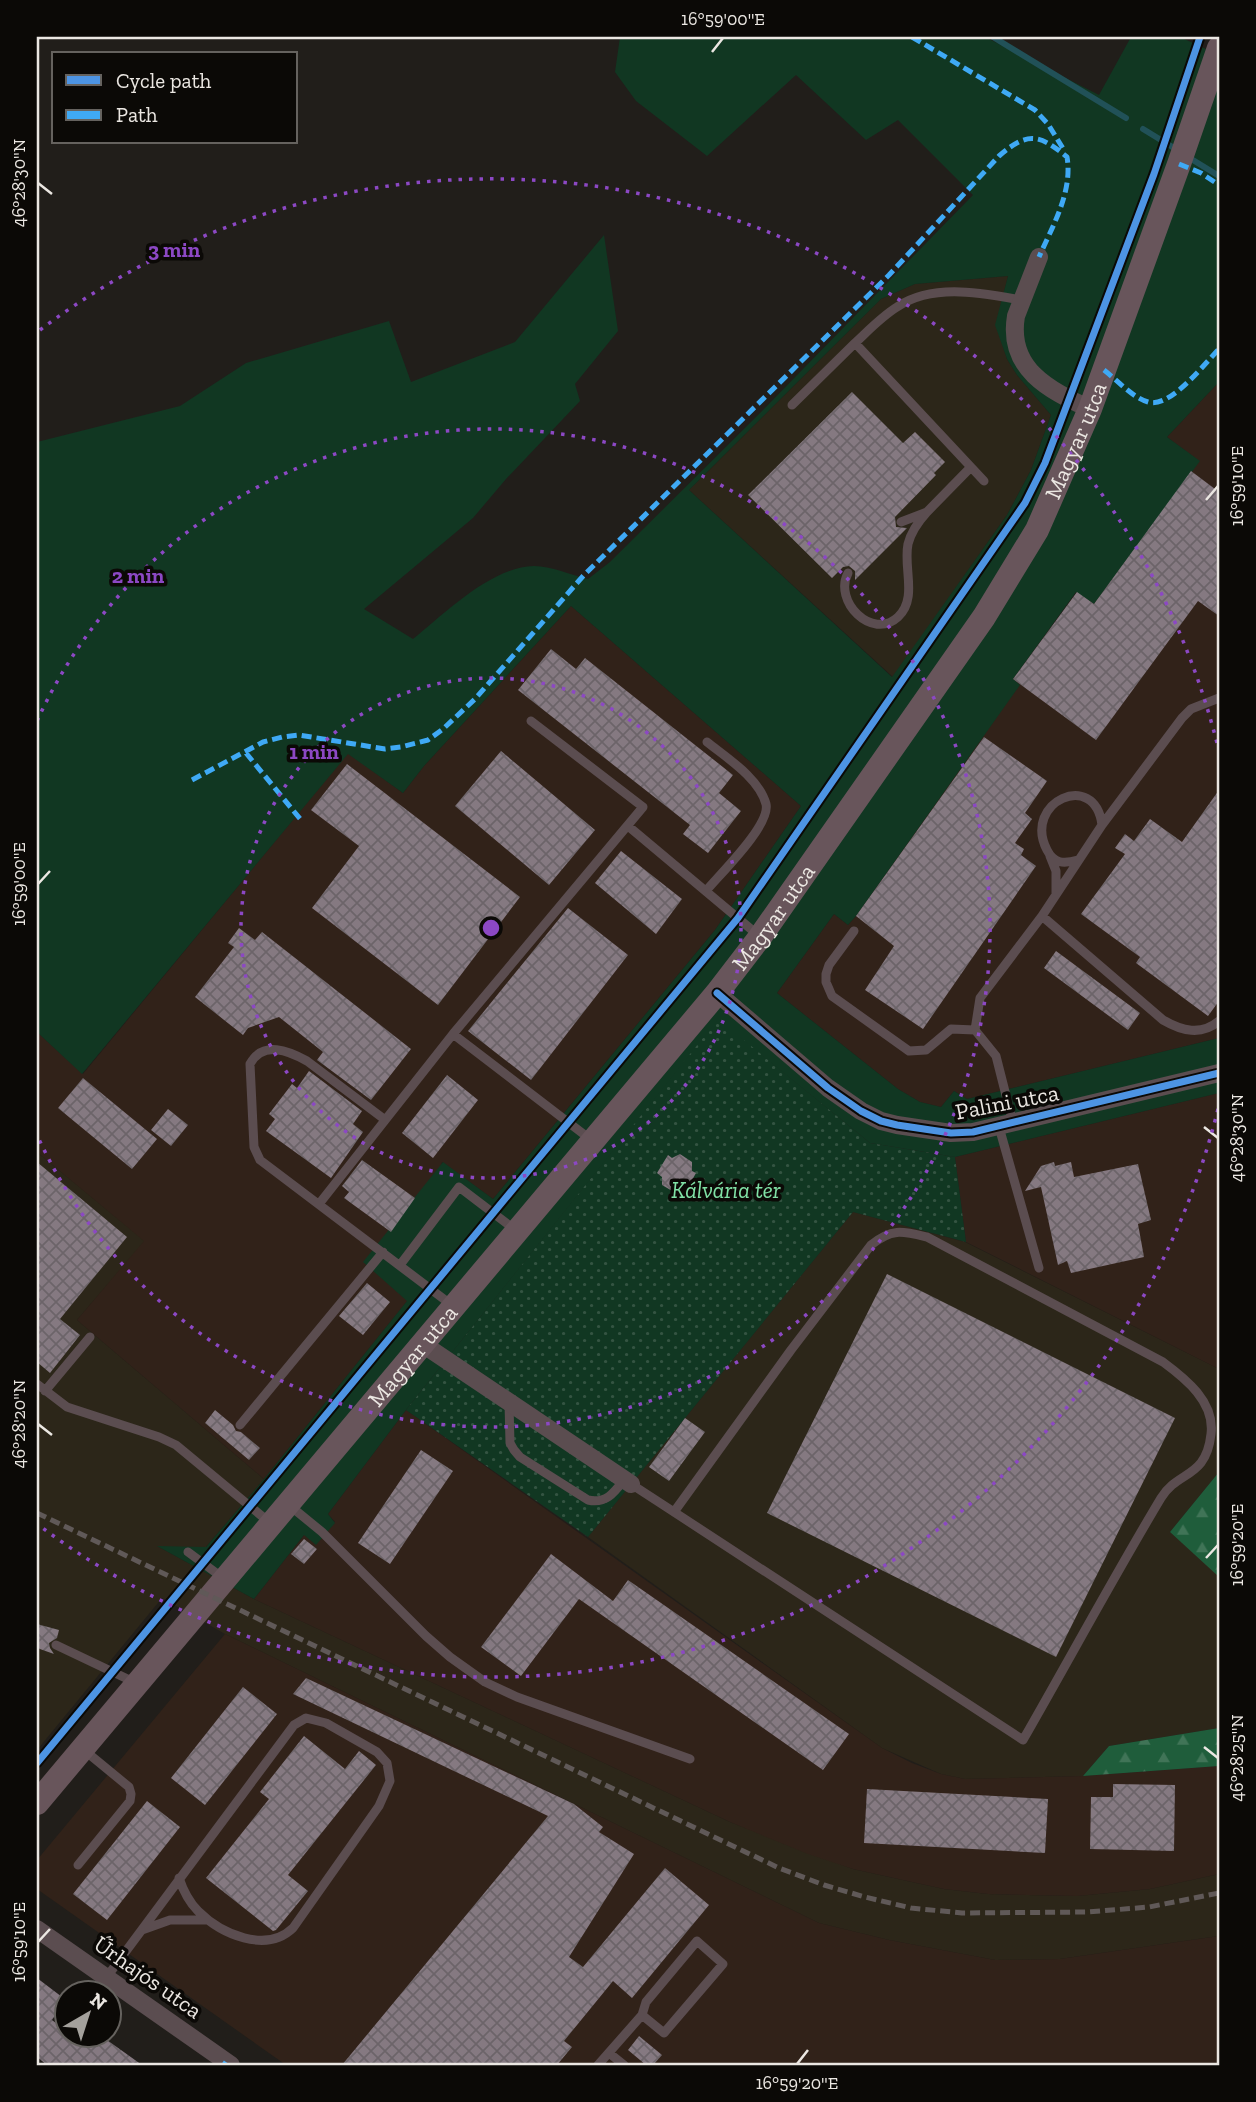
<svg xmlns="http://www.w3.org/2000/svg" width="1256" height="2102" viewBox="0 0 1256 2102" font-family="'Zilla Slab',serif">
	<style>
		.built { fill: #2c2619 }
		.industrial { fill: #312219 }
		.green { fill: #113722; fill-rule: evenodd }
		.forest { fill: url(#forest-firs) }
		.park { fill: url(#park-dots) }
		.lines { fill: none; stroke-linecap: round; stroke-linejoin: round }
		.stream { stroke: #215158; stroke-width: 6 }
		.building { fill: url(#building-cross-hatch) }
		.lane { stroke: #5b4d50; stroke-width: 9 }
		.street { stroke: #5b4d50; stroke-width: 18 }
		.secondary { stroke: #68555b; stroke-width: 24 }
		.rail { stroke: #605958; stroke-width: 5; stroke-dasharray: 10 5; stroke-linecap: butt }
		.quiet { stroke: #3fa9f5; stroke-width: 5; stroke-dasharray: 10 5; stroke-linecap: butt }
		.cycleway-casing { stroke: #0b0906; stroke-width: 11 }
		.cycleway { stroke: #4d94e3; stroke-width: 7 }
		.ticks { fill: none; stroke: #ebe7e2; stroke-width: 2.5 }
		.ring { fill: none; stroke: #8c48c4; stroke-width: 3.5; stroke-dasharray: 3.5 7 }
		.labels { text-anchor: middle; dominant-baseline: central; stroke-width: 7; stroke-linejoin: round; paint-order: stroke }
		.street-label { font-size: 23px; fill: #ebe7e2; stroke: #0b0906 }
		.park-label { font-size: 23px; font-style: italic; fill: #81e2a6; stroke: #0b0906 }
		.centre { fill: #8c48c4; stroke: #0b0906; stroke-width: 3.5 }
		.ring-label { font-size: 21px; text-anchor: middle; font-weight: bold; fill: #8c48c4; stroke: #0b0906; stroke-width: 7; stroke-linejoin: round; paint-order: stroke }
		.neatline { fill: none; stroke: #ebe7e2; stroke-width: 2.5 }
		.ticks-label { font-size: 18px; text-anchor: middle; fill: #ebe7e2 }
	</style>
	<defs>
		<pattern id="forest-firs" width="22" height="20" patternUnits="userSpaceOnUse" patternTransform="scale(1.75)"><rect width="22" height="20" fill="#1f5d3b"/><path d="M5 1l3.5 6h-7zM16 11l3.5 6h-7z" fill="#407457"/></pattern>
		<pattern id="park-dots" width="8" height="8" patternUnits="userSpaceOnUse" patternTransform="scale(1.75)"><rect width="8" height="8" fill="#113722"/><path d="M2 2h.1M6 6h.1" fill="none" stroke="#345442" stroke-width="1.8" stroke-linecap="round"/></pattern>
		<pattern id="building-cross-hatch" width="8" height="8" patternUnits="userSpaceOnUse" patternTransform="scale(1.75)"><rect width="8" height="8" fill="#857981"/><path d="M0 0l8 8M0 8l8-8" fill="none" stroke="#6c6469"/></pattern>
	</defs>
	<rect width="100%" height="100%" fill="#211e1a"/>
	<path class="built" d="M 1008,276 L 996,325 L 1007,359 L 1017,375 L 1051,415 L 1031,470 L 1007,515 L 893,677 L 689,490 L 881,299 L 915,284 Z
		M 37,1152 L 145,1241 L 77,1320 L 264,1479 L 206,1547 L 159,1547 L 254,1599 L 730,1822 L 853,1869 L 944,1889 L 988,1894 L 1077,1896 L 1150,1889 L 1219,1874 L 1219,1936 L 1060,1959 L 995,1960 L 889,1940 L 819,1923 L 225,1634 L 162,1598 L 37,1750 Z
		M 853,1212 L 965,1242 L 1219,1369 L 1219,1472 L 1170,1532 L 1219,1575 L 1219,1728 L 1109,1746 L 1083,1776 L 965,1779 L 941,1774 L 882,1748 L 588,1537 Z"/>
	<path class="industrial" d="M 1219,382 L 1219,1038 L 967,1099 L 954,1091 L 941,1107 L 920,1102 L 898,1089 L 777,993 L 834,914 L 848,925 L 856,916 L 1019,685 L 1013,679 L 1077,592 L 1199,461 L 1167,437 Z
		M 571,606 L 801,806 L 715,930 L 493,1199 L 442,1162 L 408,1300 L 264,1479 L 77,1320 L 144,1241 L 37,1152 L 37,1032 L 83,1074 L 348,753 L 403,793 L 424,766 Z
		M 1219,1093 L 1219,1369 L 966,1242 L 955,1157 Z
		M 406,1410 L 882,1748 L 912,1763 L 941,1774 L 965,1779 L 1083,1776 L 1219,1766 L 1219,1874 L 1150,1889 L 1077,1896 L 988,1894 L 944,1889 L 853,1869 L 808,1854 L 730,1822 L 254,1599 L 304,1535 L 335,1522 L 328,1514 Z
		M 225,1634 L 819,1923 L 889,1940 L 995,1960 L 1060,1959 L 1219,1936 L 1219,2065 L 286,2065 L 37,1889 L 37,1860 Z"/>
	<path class="green" d="M 620,37 L 985,37 L 1099,95 L 1131,37 L 1180,37 L 1219,55 L 1219,382 L 1167,437 L 1200,461 L 1094,604 L 1076,592 L 1013,679 L 1020,685 L 856,916 L 848,925 L 834,914 L 777,993 L 898,1089 L 920,1102 L 941,1107 L 954,1091 L 967,1099 L 1219,1038 L 1219,1093 L 955,1157 L 870,1143 L 718,1020 L 406,1410 L 328,1514 L 335,1523 L 316,1545 L 304,1535 L 254,1599 L 157,1546 L 206,1547 L 264,1479 L 407,1301 L 363,1262 L 443,1162 L 493,1199 L 715,930 L 801,806 L 571,606 L 424,766 L 403,793 L 348,754 L 82,1074 L 37,1032 L 37,442 L 180,406 L 246,363 L 389,321 L 411,382 L 515,342 L 604,235 L 618,331 L 575,384 L 580,401 L 506,479 L 473,518 L 364,609 L 413,639 C 445,613 491,567 534,566 C 551,566 571,575 588,579 L 610,562 L 759,414 L 973,195 L 898,120 L 866,140 L 796,75 L 707,156 L 636,101 L 615,72 ZM 1008,276 L 995,325 L 1007,359 L 1017,375 L 1051,415 L 1031,470 L 1007,515 L 892,677 L 689,490 L 881,299 L 915,284 Z"/>
	<path class="forest" d="M 1219,1472 L 1219,1575 L 1218,1576 L 1170,1532 Z
		M 1219,1728 L 1219,1766 L 1083,1776 L 1109,1746 Z"/>
	<path class="park" d="M 718,1019 L 870,1143 L 955,1157 L 966,1242 L 853,1212 L 588,1537 L 406,1410 Z"/>
	<g class="lines">
		<path class="stream" d="M 993,37 L 1126,118
			M 1143,129 L 1179,151
			M 1188,157 L 1219,176"/>
	</g>
	<path class="building" d="M 852,392 L 903,443 L 915,432 L 945,462 L 934,473 L 936,475 L 895,517 L 896,527 L 907,528 L 855,580 L 855,571 L 849,566 L 843,567 L 832,578 L 748,495 Z
		M 1191,471 L 1219,492 L 1219,616 L 1198,601 L 1096,740 L 1013,679 L 1077,592 L 1094,604 Z
		M 551,649 L 576,669 L 585,658 L 733,775 L 719,793 L 741,811 L 708,853 L 683,834 L 690,825 L 518,690 Z
		M 984,737 L 1047,781 L 1025,813 L 1032,819 L 1015,843 L 1024,849 L 1021,855 L 1036,866 L 923,1029 L 865,990 L 894,946 L 856,916 Z
		M 501,751 L 595,830 L 549,885 L 455,806 Z
		M 347,764 L 520,897 L 438,1005 L 312,908 L 359,846 L 311,810 Z
		M 1219,790 L 1219,1001 L 1208,1016 L 1136,963 L 1140,957 L 1081,914 L 1125,854 L 1115,848 L 1125,834 L 1134,841 L 1150,819 L 1182,842 Z
		M 621,851 L 682,899 L 656,934 L 595,883 Z
		M 568,908 L 628,955 L 531,1080 L 468,1031 Z
		M 239,928 L 255,940 L 262,932 L 411,1049 L 371,1100 L 317,1060 L 323,1052 L 279,1017 L 248,1028 L 243,1035 L 195,997 L 234,947 L 228,943 Z
		M 1056,951 L 1140,1013 L 1128,1030 L 1044,968 Z
		M 309,1071 L 362,1111 L 353,1124 L 363,1132 L 331,1178 L 266,1131 L 275,1119 L 269,1114 L 292,1084 L 297,1088 Z
		M 447,1075 L 478,1100 L 433,1158 L 402,1133 Z
		M 83,1078 L 157,1139 L 132,1169 L 58,1108 Z
		M 168,1109 L 188,1125 L 171,1146 L 151,1130 Z
		M 680,1154 L 692,1162 L 692,1171 L 696,1173 L 686,1191 L 681,1188 L 674,1192 L 662,1185 L 662,1177 L 657,1173 L 668,1155 L 672,1158 Z
		M 362,1160 L 415,1198 L 391,1232 L 344,1198 L 349,1192 L 342,1186 Z
		M 37,1162 L 127,1237 L 60,1319 L 80,1335 L 50,1373 L 37,1362 Z
		M 1054,1162 L 1055,1166 L 1071,1162 L 1074,1177 L 1138,1164 L 1151,1220 L 1138,1224 L 1144,1257 L 1071,1273 L 1067,1261 L 1058,1265 L 1041,1187 L 1025,1191 L 1041,1166 Z
		M 887,1274 L 1175,1418 L 1056,1657 L 767,1513 Z
		M 367,1283 L 390,1302 L 363,1335 L 339,1316 Z
		M 215,1410 L 233,1425 L 236,1431 L 241,1432 L 260,1448 L 249,1460 L 205,1423 Z
		M 685,1418 L 705,1432 L 669,1481 L 649,1467 Z
		M 421,1450 L 453,1471 L 390,1564 L 358,1543 Z
		M 304,1539 L 317,1549 L 304,1564 L 291,1554 Z
		M 551,1554 L 613,1601 L 628,1580 L 849,1734 L 823,1770 L 579,1599 L 521,1676 L 481,1647 Z
		M 37,1624 L 59,1630 L 57,1638 L 49,1643 L 50,1648 L 54,1654 L 37,1648 Z
		M 306,1678 L 574,1804 L 603,1827 L 599,1832 L 634,1854 L 569,1957 L 583,1967 L 665,1868 L 709,1905 L 632,1998 L 613,1981 L 564,2041 L 572,2047 L 557,2065 L 342,2065 L 548,1816 L 293,1694 Z
		M 243,1687 L 277,1714 L 205,1805 L 171,1778 Z
		M 304,1736 L 345,1769 L 359,1751 L 376,1765 L 288,1875 L 308,1891 L 276,1930 L 273,1931 L 206,1878 L 269,1799 L 260,1792 Z
		M 1113,1784 L 1175,1785 L 1174,1851 L 1090,1849 L 1091,1797 L 1113,1797 Z
		M 867,1789 L 1048,1799 L 1045,1853 L 864,1843 Z
		M 147,1801 L 180,1827 L 107,1920 L 73,1894 Z
		M 37,1978 L 66,2000 L 52,2020 L 66,2031 L 66,2035 L 100,2035 L 142,2065 L 47,2065 L 37,2057 Z
		M 639,2036 L 662,2055 L 653,2065 L 646,2065 L 628,2050 Z"/>
	<g class="lines">
		<path class="lane" d="M 792,405 L 855,343
			M 984,481 L 855,343 C 868,331 881,317 897,307 C 933,283 981,293 1021,300
			M 901,522 L 927,512 L 971,467
			M 848,573 C 833,601 872,641 898,617 C 918,598 903,568 908,544 C 911,532 918,522 927,512
			M 628,826 L 758,935
			M 1050,856 L 1056,871 L 1056,894
			M 1078,860 C 1064,864 1054,864 1047,850 C 1022,802 1095,769 1102,825
			M 706,891 C 719,875 771,825 766,804 C 759,778 727,758 707,742
			M 1042,916 L 1163,1020 C 1182,1031 1201,1036 1219,1021
			M 854,931 L 829,965 L 826,974 L 826,982 L 832,996 L 909,1051 L 926,1050 L 951,1029 L 975,1030
			M 453,1034 L 590,1139
			M 384,1119 L 307,1061 C 289,1051 263,1040 250,1064 L 254,1147 L 260,1160 L 453,1306
			M 1013,1123 L 996,1056 L 975,1030 L 980,998 L 1042,916 L 1102,825 L 1182,718 L 1191,709 L 1219,698
			M 999,1127 L 1039,1268
			M 319,1204 L 453,1034 L 643,807 L 531,721
			M 400,1265 L 459,1187 L 514,1229
			M 37,1384 L 67,1407 L 159,1437 L 176,1445 L 269,1522
			M 45,1391 L 90,1337
			M 509,1403 L 510,1443 L 514,1450 L 520,1457 L 588,1500 C 606,1504 614,1493 624,1480
			M 240,1425 L 383,1252
			M 631,1484 L 674,1512 L 1023,1740 C 1069,1660 1113,1578 1161,1498 C 1178,1470 1206,1479 1211,1434 C 1215,1402 1186,1379 1163,1362 L 927,1237 C 902,1231 892,1228 871,1245 L 791,1350 L 674,1512
			M 289,1505 L 322,1532 L 426,1636 L 450,1657 L 485,1682 L 517,1697 L 690,1759
			M 188,1552 L 223,1578
			M 56,1645 L 136,1683
			M 78,1865 L 130,1801 L 131,1794 L 129,1787 L 84,1750
			M 142,1930 L 170,1920 L 208,1920
			M 106,1978 L 294,1725 L 306,1718 L 326,1723 L 377,1752 L 387,1763 L 390,1781 L 379,1806 L 293,1928 C 266,1954 221,1934 198,1911 C 189,1902 183,1890 179,1878
			M 609,2053 L 624,2065
			M 598,2065 L 642,2015 L 646,2002 L 697,1941 L 723,1964 L 664,2033 L 642,2015"/>
		<path class="street" d="M 1039,257 L 1016,316 C 1007,369 1049,390 1090,409
			M 717,993 L 828,1088 L 861,1111 L 881,1121 L 897,1125 L 951,1133 L 973,1132 L 1219,1073
			M 424,1345 L 631,1484
			M 37,1929 L 231,2065"/>
		<path class="secondary" id="s1" d="M 37,1803 L 717,993 L 760,937 L 984,617 L 1037,530 L 1090,409 L 1179,164 L 1219,48"/>
		<path class="rail" d="M 37,1513 L 779,1868 L 824,1885 L 865,1897 L 911,1908 L 962,1913 L 1088,1912 L 1149,1907 L 1219,1893"/>
		<path class="quiet" d="M 912,37 L 1035,110 L 1048,124 L 1064,150
			M 1179,164 L 1201,173 L 1219,185
			M 1104,370 C 1117,380 1133,398 1148,402 C 1170,409 1205,363 1219,349
			M 246,753 L 301,820
			M 192,780 L 263,742 L 282,737 L 299,735 L 385,749 L 401,747 L 428,740 L 443,729 L 475,699 L 584,575 L 889,275 L 999,156 C 1028,131 1039,134 1067,157 C 1073,192 1052,227 1039,257
			M 224,2065 L 226,2062"/>
		<g class="cycleway-casing">
			<path id="cycleway" d="M 717,993 L 828,1088 L 861,1111 L 881,1121 L 897,1125 L 951,1133 L 973,1132 L 1219,1073
				M 37,1763 L 738,918 L 1025,503 L 1045,463 L 1154,174 L 1200,37"/>
		</g>
		<use href="#cycleway" class="cycleway"/>
	</g>
	<path class="ticks" d="M 712,52 L 723,38M 38,183 L 52,194M 1206,500 L 1218,486M 38,884 L 50,871M 1204,1127 L 1218,1138M 38,1424 L 52,1435M 1206,1558 L 1218,1545M 1204,1747 L 1218,1758M 38,1942 L 50,1929M 797,2064 L 808,2050"/>
	<g class="ring">
		<circle cx="491" cy="928" r="250"/>
		<path d="M37 721A499 499 0 1 1 37 1135"/>
		<path d="M1218 1109A749 749 0 0 1 40 1526M40 330A749 749 0 0 1 1218 747"/>
	</g>
	<g class="labels">
		<g class="street-label">
			<text stroke="none"><textPath href="#s1" startOffset="1718">Magyar utca</textPath></text>
			<text stroke="none"><textPath href="#s1" startOffset="1152">Magyar utca</textPath></text>
			<text transform="translate(1007 1102) rotate(-11)">Palini utca</text>
			<text stroke="none"><textPath href="#s1" startOffset="584">Magyar utca</textPath></text>
			<text transform="translate(148 1977) rotate(35)">Űrhajós utca</text>
		</g>
		<g class="park-label">
			<text x="726" y="1190">Kálvária tér</text>
		</g>
	</g>
	<circle cx="491" cy="928" r="10" class="centre"/>
	<g class="ring-label">
		<text x="174" y="257">3 min</text>
		<text x="138" y="583">2 min</text>
		<text x="314" y="759">1 min</text>
	</g>
	<rect width="1256" height="2102" fill="none" stroke="#0b0906" stroke-width="77"/>
	<rect x="52" y="52" width="245" height="91" fill="#0b0906" stroke="#65625e" stroke-width="2"/>
	<rect x="66" y="75" width="35" height="10" fill="#4d94e3" stroke="#65625e" stroke-width="2"/>
	<text x="116" y="88" font-size="21" fill="#ebe7e2">Cycle path</text>
	<rect x="66" y="110" width="35" height="10" fill="#3fa9f5" stroke="#65625e" stroke-width="2"/>
	<text x="116" y="122" font-size="21" fill="#ebe7e2">Path</text>
	<g transform="translate(88 2014) rotate(39)"><circle r="33" fill="#0b0906" stroke="#65625e" stroke-width="2"/>
	<path d="M0-5L12 26L0 18L-12 26Z" fill="#a4a19c"/>
	<text y="-10" font-size="19" font-weight="bold" text-anchor="middle" fill="#ebe7e2">N</text>
	</g>
	<rect x="38" y="38" width="1180" height="2026" class="neatline"/>
	<g class="ticks-label">
		<text x="723" y="25">16°59'00"E</text>
		<text transform="translate(19 183) rotate(-90)" y="6">46°28'30"N</text>
		<text transform="translate(1237 486) rotate(-90)" y="6">16°59'10"E</text>
		<text transform="translate(19 884) rotate(-90)" y="6">16°59'00"E</text>
		<text transform="translate(1237 1138) rotate(-90)" y="6">46°28'30"N</text>
		<text transform="translate(19 1424) rotate(-90)" y="6">46°28'20"N</text>
		<text transform="translate(1237 1545) rotate(-90)" y="6">16°59'20"E</text>
		<text transform="translate(1237 1758) rotate(-90)" y="6">46°28'25"N</text>
		<text transform="translate(19 1942) rotate(-90)" y="6">16°59'10"E</text>
		<text x="797" y="2089">16°59'20"E</text>
	</g>
</svg>
